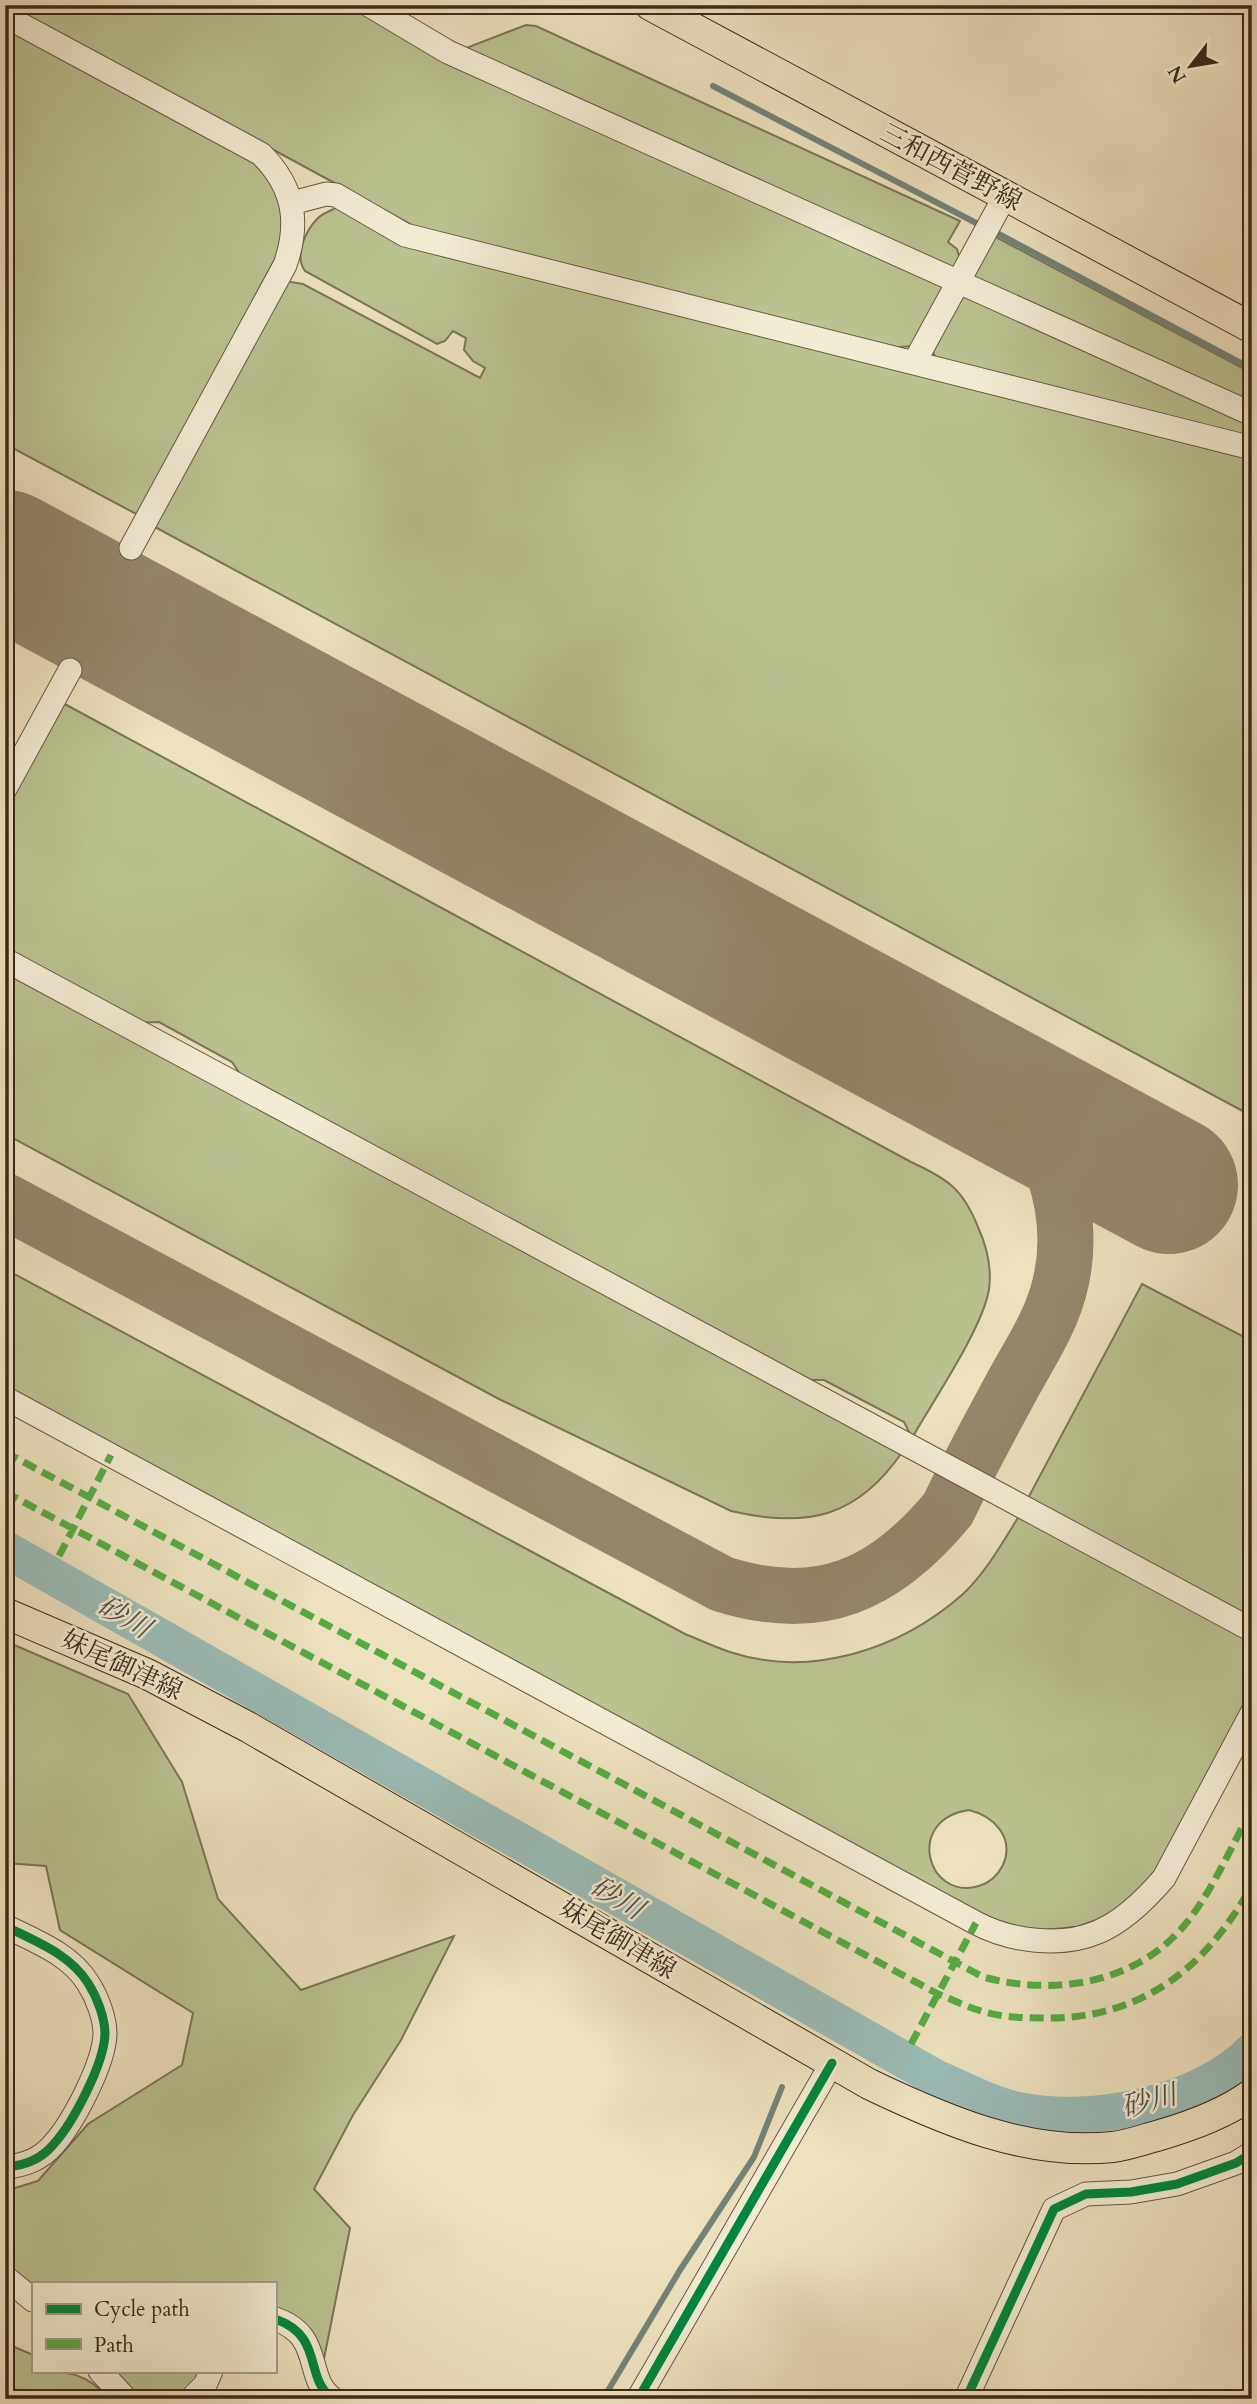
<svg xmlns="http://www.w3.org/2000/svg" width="1257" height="2404" viewBox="0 0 1257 2404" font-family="Cardo,'Noto Serif JP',serif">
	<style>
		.green { fill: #bac290; stroke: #7a7656; stroke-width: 2; fill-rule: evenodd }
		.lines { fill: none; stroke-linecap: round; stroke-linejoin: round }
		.stream { stroke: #748279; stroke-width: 6 }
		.river { stroke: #9abcb7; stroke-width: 37 }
		.taxiway { stroke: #94866d; stroke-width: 56 }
		.runway { stroke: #94866d; stroke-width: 138 }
		.minor-casing { stroke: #685844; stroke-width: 25 }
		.major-casing { stroke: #3b2a1c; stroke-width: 32 }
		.minor { stroke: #f3ecd5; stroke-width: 23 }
		.major { stroke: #ede1be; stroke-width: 30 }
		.quiet { stroke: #55ab43; stroke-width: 7; stroke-dasharray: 14 7; stroke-linecap: butt }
		.cycleway-casing { stroke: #f3ecd5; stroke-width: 13 }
		.cycleway { stroke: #00873e; stroke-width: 9 }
		.labels { text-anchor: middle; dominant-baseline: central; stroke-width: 5; stroke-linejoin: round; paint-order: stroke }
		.street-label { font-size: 26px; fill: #3b2a1c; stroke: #f3ecd5 }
		.water-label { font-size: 28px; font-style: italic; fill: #534e43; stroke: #f3ecd5 }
	</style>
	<rect width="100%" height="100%" fill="#ede1be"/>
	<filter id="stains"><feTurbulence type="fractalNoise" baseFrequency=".00286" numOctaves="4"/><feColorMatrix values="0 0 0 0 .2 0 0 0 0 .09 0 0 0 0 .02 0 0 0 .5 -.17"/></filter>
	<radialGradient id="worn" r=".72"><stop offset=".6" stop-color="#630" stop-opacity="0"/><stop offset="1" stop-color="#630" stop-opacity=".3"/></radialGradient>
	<path class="green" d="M 7,5 L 354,5 L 451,65 L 948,286 L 912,346 L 889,348 L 421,230 Z
		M 526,25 L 536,26 L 960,221 L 948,242 L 957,249 L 960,259 L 954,274 L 461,50 Z
		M 5,26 L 244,154 C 279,184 287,200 282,246 L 138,515 L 5,444 Z
		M 339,206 L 408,245 L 1252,460 L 1252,1116 L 153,526 L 285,281 L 303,284 L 480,378 L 485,368 L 473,361 L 464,350 L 466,338 L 453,331 L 445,341 L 437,344 L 305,271 C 294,256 305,231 318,218 C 323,213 333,210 339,206 Z
		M 992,235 L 1252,373 L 1252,408 L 970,281 Z
		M 965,291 L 1252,420 L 1252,437 L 937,362 L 932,349 Z
		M 61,702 L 911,1162 C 948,1179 963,1189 978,1227 C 987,1247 992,1267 989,1289 C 983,1328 933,1401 912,1438 L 904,1422 L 824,1380 L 803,1380 L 242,1077 L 232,1062 L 159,1022 L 135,1023 L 5,952 L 5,804 Z
		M 5,971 L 903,1451 C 858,1517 808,1529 731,1511 L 499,1399 L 5,1134 Z
		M 5,1269 L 685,1634 C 700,1640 715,1647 730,1652 C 811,1679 901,1649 963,1594 C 986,1572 1003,1542 1019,1516 L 1252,1638 L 1252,1690 L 1157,1873 L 1110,1915 L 1077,1927 L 1043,1930 L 1019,1927 L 987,1917 L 5,1388 ZM 969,1810 C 994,1816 1015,1838 1003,1865 C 998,1875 989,1883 979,1886 C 926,1901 905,1819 969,1810 Z
		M 1142,1284 L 1252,1341 L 1252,1624 L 1027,1500 Z
		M 5,1641 L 128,1694 L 182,1782 L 218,1899 L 301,1990 L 454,1936 L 401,2040 L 353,2115 L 314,2189 L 350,2228 L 323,2364 L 275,2313 L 275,2283 L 33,2283 L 33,2293 L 5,2268 L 5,2191 L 38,2181 L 88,2124 L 182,2065 L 193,2013 L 60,1930 L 46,1866 L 5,1863 Z
		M 5,2343 L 33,2355 L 33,2371 C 68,2371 85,2372 110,2399 L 29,2399 L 18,2390 L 5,2388 Z
		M 107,2371 L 205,2371 L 180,2399 C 138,2399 136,2403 107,2371 Z"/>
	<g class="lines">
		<path class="stream" d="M 713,86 L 980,225
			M 995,232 L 1252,369
			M 808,2014 L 810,2007
			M 603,2399 L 680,2270 L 754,2157 L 782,2087"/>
		<path class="river" d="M 5,1549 L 936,2078 C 962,2089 992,2106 1021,2111 C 1091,2125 1201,2104 1252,2051"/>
		<path class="taxiway" d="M 5,1201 L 722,1584 C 820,1615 885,1585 948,1509 C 968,1467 990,1427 1012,1386 C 1025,1362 1040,1339 1050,1315 C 1081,1243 1063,1163 1016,1103"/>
		<path class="runway" d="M 5,559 L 1169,1185"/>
		<g class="minor-casing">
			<path id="minor" d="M 369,5 L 448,52 L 1252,414
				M 5,16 L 261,154 C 294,187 300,222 285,265 L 131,548
				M 292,203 L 326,194 L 336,195 L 405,235 L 1252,448
				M 914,363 L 1005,196
				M 5,789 L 70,670
				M 5,960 L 1252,1630
				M 5,1398 L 976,1923 C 1010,1941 1061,1948 1098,1932 C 1124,1921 1146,1899 1164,1878 L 1252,1713
				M 5,1926 C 35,1941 70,1954 88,1983 C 97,1997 105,2018 105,2034 C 104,2064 73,2123 53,2145 C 41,2159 23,2166 5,2167
				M 5,2277 L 33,2300
				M 275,2319 C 325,2336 303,2378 333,2399
				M 100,2371 L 126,2399
				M 191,2399 L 205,2385 L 211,2371
				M 638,2399 L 832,2063
				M 966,2399 L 1054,2209 L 1086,2194 L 1131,2192 L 1177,2184 L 1236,2163 L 1252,2153"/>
		</g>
		<g class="major-casing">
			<path id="major" d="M 650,5 L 1252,328
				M 5,1613 L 147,1674 L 248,1727 L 869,2084 C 944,2120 1027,2156 1113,2147 C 1129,2145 1145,2139 1160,2135 C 1191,2126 1226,2113 1252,2094"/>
		</g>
		<use href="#minor" class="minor"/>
		<use href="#major" class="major"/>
		<path class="quiet" d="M 5,1452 L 983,1977 C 1058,1997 1142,1983 1191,1917 C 1215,1885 1232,1845 1252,1809
			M 5,1492 L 938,1994 C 951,1999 965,2006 978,2010 C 998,2017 1021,2018 1042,2018 C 1140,2020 1206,1969 1252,1885
			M 59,1556 L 111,1455
			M 911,2044 L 976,1923"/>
		<g class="cycleway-casing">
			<path id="cycleway" d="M 5,1926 C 35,1941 70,1954 88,1983 C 97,1997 105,2018 105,2034 C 104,2064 73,2123 53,2145 C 41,2159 23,2166 5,2167
				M 275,2319 C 325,2336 303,2378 333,2399
				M 638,2399 L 832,2063
				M 966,2399 L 1054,2209 L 1086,2194 L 1131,2192 L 1177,2184 L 1236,2163 L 1252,2153"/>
		</g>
		<use href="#cycleway" class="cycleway"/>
	</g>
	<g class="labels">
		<g class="street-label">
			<text transform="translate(951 167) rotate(28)">三和西菅野線</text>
			<text transform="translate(122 1665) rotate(25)">妹尾御津線</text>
			<text transform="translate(618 1939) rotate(31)">妹尾御津線</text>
		</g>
		<g class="water-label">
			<text transform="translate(124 1617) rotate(30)">砂川</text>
			<text transform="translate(617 1898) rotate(30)">砂川</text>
			<text transform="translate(1149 2101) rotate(-15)">砂川</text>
		</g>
	</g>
	<rect width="1257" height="2404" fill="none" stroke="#ede1be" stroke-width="28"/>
	<rect x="7" y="7" width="1243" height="2390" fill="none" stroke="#3b2a1c" stroke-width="3.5"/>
	<rect x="14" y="14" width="1229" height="2376" fill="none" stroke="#3b2a1c" stroke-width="2"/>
	<rect x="32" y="2282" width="245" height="91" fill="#f3ecd5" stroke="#a99e8b" stroke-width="2"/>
	<rect x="46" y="2304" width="35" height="10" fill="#00873e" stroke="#a99e8b" stroke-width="2"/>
	<text x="94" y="2316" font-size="21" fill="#3b2a1c">Cycle path</text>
	<rect x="46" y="2339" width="35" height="10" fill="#55ab43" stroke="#a99e8b" stroke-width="2"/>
	<text x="94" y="2352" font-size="21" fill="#3b2a1c">Path</text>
	<g transform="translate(1191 66) rotate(239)" stroke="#f3ecd5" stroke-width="5" paint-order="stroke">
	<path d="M0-5L12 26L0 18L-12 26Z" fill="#3b2a1c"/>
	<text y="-10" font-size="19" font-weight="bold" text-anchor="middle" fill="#3b2a1c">N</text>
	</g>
	<rect width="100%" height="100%" filter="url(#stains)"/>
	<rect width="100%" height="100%" fill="url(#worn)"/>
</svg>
